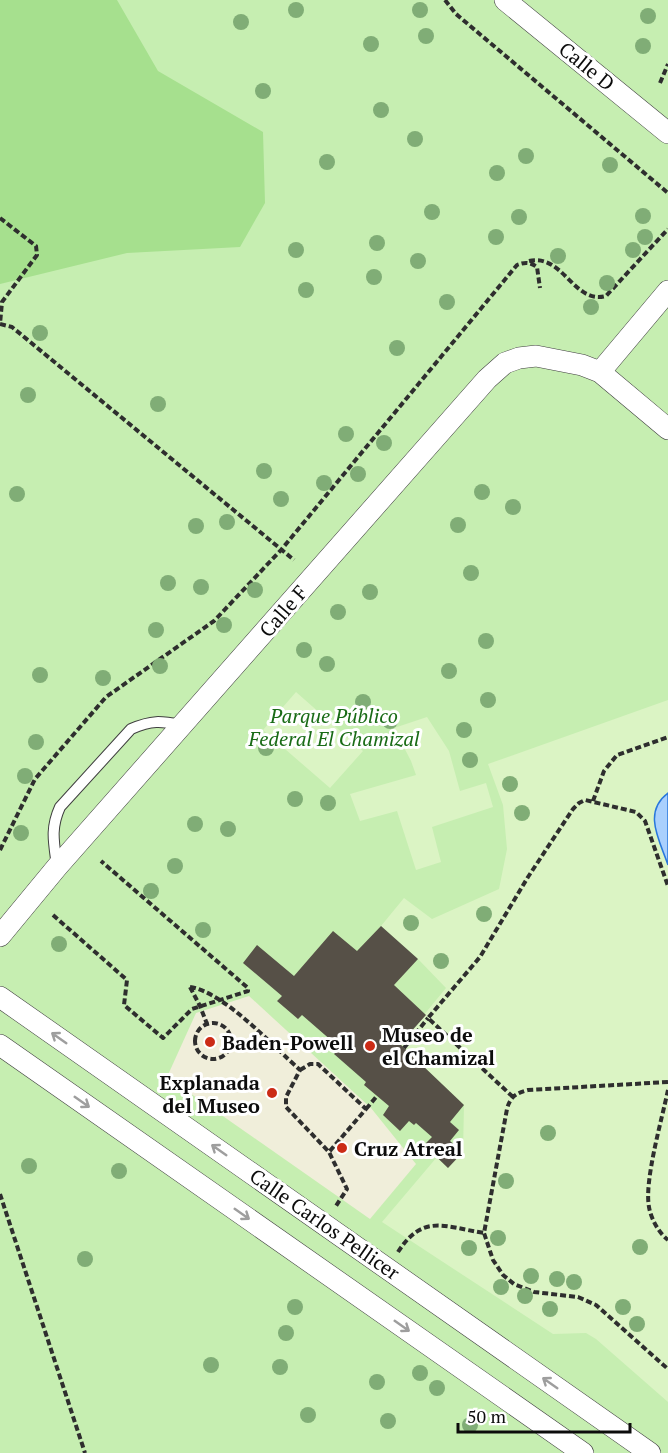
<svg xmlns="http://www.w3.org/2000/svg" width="668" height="1453" viewBox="0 0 668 1453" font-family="'PT Serif',serif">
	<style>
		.green { fill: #c6eeb1 }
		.forest { fill: #a6e08e }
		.pitch { fill: #dbf4c4 }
		.plaza { fill: #f0eeda }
		.water { fill: #aad0fd; stroke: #2977dc; stroke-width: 1.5 }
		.building { fill: #565047 }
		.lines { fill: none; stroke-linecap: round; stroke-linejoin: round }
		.lane-casing { stroke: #3f3f3f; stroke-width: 12 }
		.street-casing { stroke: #3f3f3f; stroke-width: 22 }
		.path { stroke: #2e2e2e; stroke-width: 4; stroke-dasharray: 6 3; stroke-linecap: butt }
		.lane { stroke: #fff; stroke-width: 10 }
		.street { stroke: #fff; stroke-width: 21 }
		.tree { fill: #80ad76 }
		.oneway { stroke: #9e9e9e }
		.poi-dot { fill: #cb2b16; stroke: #fff; stroke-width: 2 }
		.labels { text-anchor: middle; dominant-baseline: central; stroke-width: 6; stroke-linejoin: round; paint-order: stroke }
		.street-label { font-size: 20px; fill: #0c0c0c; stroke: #fff }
		.park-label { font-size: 20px; font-style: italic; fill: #196b16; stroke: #fff }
		.poi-label { font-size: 20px; font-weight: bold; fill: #0c0c0c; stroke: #fff; text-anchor: start }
	</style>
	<rect width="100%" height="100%" fill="#fffeec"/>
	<path class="green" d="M 0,0 L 668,0 L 668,1453 L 0,1453 Z"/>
	<path class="forest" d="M 0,0 L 117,0 L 158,71 L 263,132 L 265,203 L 240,247 L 127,253 L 0,284 Z"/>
	<path class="pitch" d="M 296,692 L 363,751 L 330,788 L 263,730 Z
		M 668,700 L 668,1402 L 596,1339 L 586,1333 L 553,1334 L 382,1222 L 437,1157 L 448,1168 L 463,1152 L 464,1105 L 400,1044 L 446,988 L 418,959 L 381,926 L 404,898 L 432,919 L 499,889 L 507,849 L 503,805 L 488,764 Z
		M 427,717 L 449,751 L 460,791 L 486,783 L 493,807 L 432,827 L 441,862 L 416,870 L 397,811 L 360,821 L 350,794 L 416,775 L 411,761 L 394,728 Z"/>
	<path class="plaza" d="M 249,996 L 371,1108 L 416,1164 L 370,1219 L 167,1077 L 196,1013 Z"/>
	<path class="water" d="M 668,793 L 668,865 C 660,841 642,812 668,793 Z"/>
	<path class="building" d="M 381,926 L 418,959 L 394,985 L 426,1015 L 400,1044 L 464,1105 L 450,1122 L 459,1130 L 450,1141 L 463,1152 L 448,1168 L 424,1145 L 432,1137 L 416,1123 L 414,1125 L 409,1121 L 400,1131 L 383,1115 L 389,1106 L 364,1085 L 366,1082 L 334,1054 L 340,1048 L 302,1015 L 298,1019 L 277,1001 L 282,996 L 243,963 L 257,945 L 294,976 L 333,931 L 357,951 Z"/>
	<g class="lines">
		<g class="lane-casing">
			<path id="lane" d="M 57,866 C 54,843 50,829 60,807 L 131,729 C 152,720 160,721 182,725"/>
		</g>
		<g class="street-casing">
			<path id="street" d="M 505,0 L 668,133
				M 600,372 L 668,291
				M 0,936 L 57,867 L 487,379 L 505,363 L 519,358 L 536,356 L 582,365 L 600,372 L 668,429
				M 0,997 L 650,1453
				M 0,1045 L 583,1453"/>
		</g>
		<path class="path" d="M 445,0 L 456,14 L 668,193
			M 660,83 L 668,64
			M 0,218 L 36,246 L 37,255 L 2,302 L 0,324
			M 529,261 C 563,253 574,305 606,296 L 668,229
			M 0,324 L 12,327 L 294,560
			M 593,801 L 604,771 L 617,755 L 668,737
			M 0,850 L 35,779 L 106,697 L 214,621 L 281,550 L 517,265 C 525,262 530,262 537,267 L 540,288
			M 53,915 L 127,980 L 124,1005 L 163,1038 L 192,1009 L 248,991 L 248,988 L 101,861
			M 190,987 C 224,992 273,1046 300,1070 L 286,1097 L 286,1107 L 329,1152 L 347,1189 L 336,1206
			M 190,987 L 200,1006 L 207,1024
			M195 1041a18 18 0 1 1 36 0a18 18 0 1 1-36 0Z
			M 404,1048 L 428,1018
			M 300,1070 L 310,1064 L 318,1064 L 366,1109 L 329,1152
			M 668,1082 L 528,1090 C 516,1093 510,1097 507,1109 L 484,1233 L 493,1260 L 503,1275 L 514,1284 L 534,1292 L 578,1297 L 596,1305 L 668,1369
			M 668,1090 C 662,1119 644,1181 649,1207 C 651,1219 659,1233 668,1240
			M 513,1097 L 428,1018 L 480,957 L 528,877 L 573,809 L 579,803 L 585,800 L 636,812 L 645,821 L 668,886
			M 366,1109 L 377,1096
			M 0,1194 L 85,1453
			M 398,1252 C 423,1213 445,1227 484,1233"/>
		<use href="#lane" class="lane"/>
		<use href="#street" class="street"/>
	</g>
	<g class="tree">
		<circle cx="296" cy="10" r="8"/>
		<circle cx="420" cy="10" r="8"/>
		<circle cx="648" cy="16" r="8"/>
		<circle cx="241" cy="22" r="8"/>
		<circle cx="426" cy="36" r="8"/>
		<circle cx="371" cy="44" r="8"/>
		<circle cx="643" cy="46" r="8"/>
		<circle cx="263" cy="91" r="8"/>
		<circle cx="381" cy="110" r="8"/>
		<circle cx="415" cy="139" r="8"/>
		<circle cx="526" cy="156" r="8"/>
		<circle cx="327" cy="162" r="8"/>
		<circle cx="610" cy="165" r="8"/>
		<circle cx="497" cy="173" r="8"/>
		<circle cx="432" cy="212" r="8"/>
		<circle cx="643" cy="216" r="8"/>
		<circle cx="519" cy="217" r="8"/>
		<circle cx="496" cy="237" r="8"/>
		<circle cx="645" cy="237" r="8"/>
		<circle cx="377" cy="243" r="8"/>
		<circle cx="296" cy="250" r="8"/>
		<circle cx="633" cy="250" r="8"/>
		<circle cx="558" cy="256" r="8"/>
		<circle cx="418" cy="261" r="8"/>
		<circle cx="374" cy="277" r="8"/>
		<circle cx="607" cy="283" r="8"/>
		<circle cx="306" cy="290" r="8"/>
		<circle cx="447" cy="302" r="8"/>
		<circle cx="591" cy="307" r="8"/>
		<circle cx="40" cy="333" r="8"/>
		<circle cx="397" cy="348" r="8"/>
		<circle cx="28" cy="395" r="8"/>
		<circle cx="158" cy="404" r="8"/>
		<circle cx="346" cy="434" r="8"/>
		<circle cx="384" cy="443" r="8"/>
		<circle cx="264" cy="471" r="8"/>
		<circle cx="358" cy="474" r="8"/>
		<circle cx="324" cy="483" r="8"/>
		<circle cx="482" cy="492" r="8"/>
		<circle cx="17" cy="494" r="8"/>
		<circle cx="281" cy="499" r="8"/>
		<circle cx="513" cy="507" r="8"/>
		<circle cx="227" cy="522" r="8"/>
		<circle cx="458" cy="525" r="8"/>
		<circle cx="196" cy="526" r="8"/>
		<circle cx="471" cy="573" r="8"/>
		<circle cx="168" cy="583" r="8"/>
		<circle cx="201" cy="587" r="8"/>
		<circle cx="255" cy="590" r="8"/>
		<circle cx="370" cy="592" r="8"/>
		<circle cx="338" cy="612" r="8"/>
		<circle cx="224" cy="625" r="8"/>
		<circle cx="156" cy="630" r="8"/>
		<circle cx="486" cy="641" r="8"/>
		<circle cx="304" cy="650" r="8"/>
		<circle cx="327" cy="664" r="8"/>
		<circle cx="160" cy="666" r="8"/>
		<circle cx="449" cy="671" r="8"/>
		<circle cx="40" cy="675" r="8"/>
		<circle cx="103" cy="678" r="8"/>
		<circle cx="488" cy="700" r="8"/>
		<circle cx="363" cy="702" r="8"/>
		<circle cx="390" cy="721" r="8"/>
		<circle cx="464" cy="730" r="8"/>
		<circle cx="36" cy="742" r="8"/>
		<circle cx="266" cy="748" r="8"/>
		<circle cx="470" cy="760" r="8"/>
		<circle cx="25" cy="776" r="8"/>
		<circle cx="510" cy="784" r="8"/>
		<circle cx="295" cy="799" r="8"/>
		<circle cx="328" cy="803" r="8"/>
		<circle cx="522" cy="813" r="8"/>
		<circle cx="195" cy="824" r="8"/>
		<circle cx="228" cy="829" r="8"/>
		<circle cx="21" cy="833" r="8"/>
		<circle cx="175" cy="866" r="8"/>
		<circle cx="151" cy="891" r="8"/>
		<circle cx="484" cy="914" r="8"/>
		<circle cx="411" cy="923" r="8"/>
		<circle cx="203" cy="930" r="8"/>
		<circle cx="59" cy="944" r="8"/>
		<circle cx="441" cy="961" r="8"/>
		<circle cx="548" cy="1133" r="8"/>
		<circle cx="29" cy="1166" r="8"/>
		<circle cx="119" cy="1171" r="8"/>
		<circle cx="506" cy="1181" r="8"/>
		<circle cx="498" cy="1238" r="8"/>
		<circle cx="640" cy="1247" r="8"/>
		<circle cx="469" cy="1248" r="8"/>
		<circle cx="85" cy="1259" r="8"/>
		<circle cx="531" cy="1276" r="8"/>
		<circle cx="557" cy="1279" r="8"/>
		<circle cx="574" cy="1282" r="8"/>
		<circle cx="501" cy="1287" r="8"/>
		<circle cx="525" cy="1296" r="8"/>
		<circle cx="295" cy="1307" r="8"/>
		<circle cx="623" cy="1307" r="8"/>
		<circle cx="550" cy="1309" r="8"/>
		<circle cx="637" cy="1324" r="8"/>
		<circle cx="286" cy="1333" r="8"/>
		<circle cx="211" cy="1365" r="8"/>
		<circle cx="280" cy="1367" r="8"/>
		<circle cx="420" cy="1373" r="8"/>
		<circle cx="377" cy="1382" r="8"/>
		<circle cx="437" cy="1388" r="8"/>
		<circle cx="308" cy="1415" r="8"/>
		<circle cx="388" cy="1421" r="8"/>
		<circle cx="470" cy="1425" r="8"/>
	</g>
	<defs><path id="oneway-shaft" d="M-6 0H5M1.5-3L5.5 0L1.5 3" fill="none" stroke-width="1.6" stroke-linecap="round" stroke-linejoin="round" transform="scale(1.5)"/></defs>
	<g class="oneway">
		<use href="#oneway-shaft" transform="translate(59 1038) rotate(-145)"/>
		<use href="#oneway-shaft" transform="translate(82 1102) rotate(35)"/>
		<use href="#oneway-shaft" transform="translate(219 1150) rotate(-145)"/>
		<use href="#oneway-shaft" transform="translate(242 1214) rotate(35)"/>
		<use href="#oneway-shaft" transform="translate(402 1326) rotate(35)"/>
		<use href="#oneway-shaft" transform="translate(550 1383) rotate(-145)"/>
	</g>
	<g class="poi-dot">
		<circle cx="210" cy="1042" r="6"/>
		<circle cx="370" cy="1046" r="6"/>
		<circle cx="272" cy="1093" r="6"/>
		<circle cx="342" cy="1148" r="6"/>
	</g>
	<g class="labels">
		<g class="street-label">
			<text transform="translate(587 66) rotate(39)">Calle D</text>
			<text transform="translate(283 611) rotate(-49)">Calle F</text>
			<text transform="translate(325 1224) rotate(35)">Calle Carlos Pellicer</text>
		</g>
		<g class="park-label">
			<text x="334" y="715">Parque Público<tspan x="334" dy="23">Federal El Chamizal</tspan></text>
		</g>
		<g class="poi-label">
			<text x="382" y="1034">Museo de<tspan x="382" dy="23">el Chamizal</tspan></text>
			<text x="222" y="1042">Baden-Powell</text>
			<text x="260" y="1082" text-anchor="end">Explanada<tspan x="260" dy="23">del Museo</tspan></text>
			<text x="354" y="1148">Cruz Atreal</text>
		</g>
	</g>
	<path d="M458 1423v9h172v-9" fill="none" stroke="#0c0c0c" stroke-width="3"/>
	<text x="467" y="1423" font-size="18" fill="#0c0c0c" stroke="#ffffff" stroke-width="4.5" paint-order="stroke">50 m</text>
</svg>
